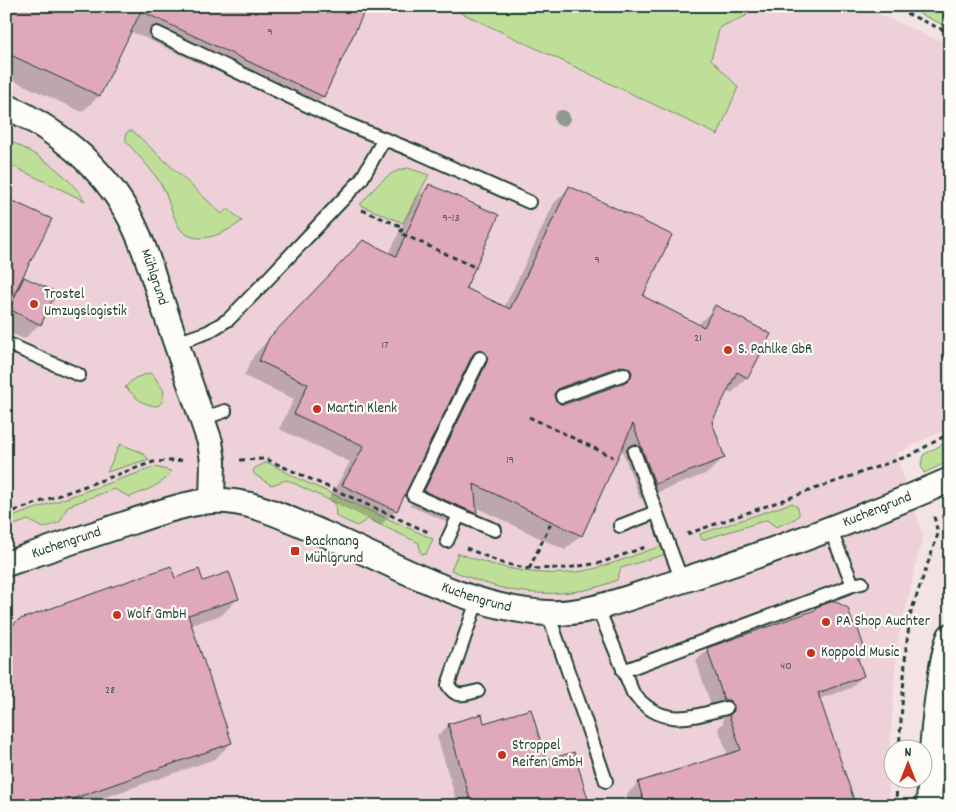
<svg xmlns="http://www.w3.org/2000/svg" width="956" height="812" viewBox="0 0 956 812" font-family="Dekko,sans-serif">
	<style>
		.built { fill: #eed1d8 }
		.green { fill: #bfdf98; stroke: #6f8e66 }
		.shadow { fill: #0003; fill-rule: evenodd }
		.building { fill: #dfa8bb; stroke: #1f3d34; fill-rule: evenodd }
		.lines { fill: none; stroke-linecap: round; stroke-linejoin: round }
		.service-casing { stroke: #1f3d34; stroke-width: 16 }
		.minor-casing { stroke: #1f3d34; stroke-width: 28 }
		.path { stroke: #1f3d34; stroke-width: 3; stroke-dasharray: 5 4; stroke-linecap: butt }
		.service { stroke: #fdfcf7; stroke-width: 12 }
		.minor { stroke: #fdfcf7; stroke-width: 24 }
		.tree { fill: #90998f }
		.poi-dot { fill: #c8321e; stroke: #fdfcf7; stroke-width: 2 }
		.labels { text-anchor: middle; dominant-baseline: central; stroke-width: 4.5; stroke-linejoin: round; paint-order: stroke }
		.number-label { font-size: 12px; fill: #4f5856 }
		.street-label { font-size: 15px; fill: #1f3d34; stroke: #fdfcf7 }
		.poi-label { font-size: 15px; fill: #1f3d34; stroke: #fdfcf7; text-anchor: start }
	</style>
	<rect width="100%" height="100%" fill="#f4e3e5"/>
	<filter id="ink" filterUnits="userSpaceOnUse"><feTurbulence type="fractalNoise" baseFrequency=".02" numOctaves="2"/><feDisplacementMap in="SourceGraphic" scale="10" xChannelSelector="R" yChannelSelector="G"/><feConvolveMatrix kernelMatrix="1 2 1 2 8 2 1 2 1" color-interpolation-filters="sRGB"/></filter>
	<g filter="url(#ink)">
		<path class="built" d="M 6,6 L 860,6 L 950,45 L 950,427 L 896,454 L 923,535 L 897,645 L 889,764 L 889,806 L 6,806 Z"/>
		<path class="green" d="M 447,6 L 747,6 L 746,16 L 720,27 L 711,59 L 738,87 L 718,135 Z
			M 903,6 L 950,6 L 950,28 Z
			M 129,131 L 133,131 L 222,214 L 227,208 L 242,221 C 227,232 199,247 182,231 C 178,227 174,217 172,211 C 168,203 167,193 162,186 C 152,169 138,156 126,141 L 126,133 Z
			M 6,139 C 37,154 66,171 85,201 L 6,163 Z
			M 408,168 L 429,175 L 403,223 L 360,205 C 374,189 386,171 408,168 Z
			M 150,373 L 154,376 L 164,391 L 162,402 L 158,406 C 142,406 136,397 125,387 L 135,378 Z
			M 950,440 L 950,461 L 924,473 L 921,465 L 923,455 Z
			M 120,444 L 141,452 L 149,459 L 107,472 Z
			M 265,463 L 269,463 L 299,479 L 433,539 L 426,554 L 422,554 L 420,552 L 419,543 L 368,519 L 357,526 L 336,516 L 335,503 L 287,480 L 271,485 L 254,474 L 253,471 L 255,468 Z
			M 155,467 L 171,471 C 165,485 143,491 130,497 L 114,489 L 68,506 L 60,522 L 44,528 L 28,520 L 6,528 L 6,519 Z
			M 792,503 C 798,506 799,509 799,515 L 795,519 L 776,527 L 767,520 L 702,540 L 700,534 Z
			M 662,546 L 666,554 L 621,568 L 617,580 C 583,595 539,597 502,588 C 485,584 468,577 451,570 L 458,553 C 501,569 547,580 593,569 C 617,563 639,553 662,546 Z"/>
		<path class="shadow" d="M 6,6 L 366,6 L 323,97 L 306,113 L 130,31 L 99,96 L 82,112 L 6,77 Z
			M 429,185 L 464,289 L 504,308 L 554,203 L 569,188 L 641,297 L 698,325 L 715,307 L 747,377 L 732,393 L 727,390 L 711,422 L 723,458 L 708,473 L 640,499 L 621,447 L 581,535 L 565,550 L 475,507 L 476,513 L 461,528 L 410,506 L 473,378 L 472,369 L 468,365 L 396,510 L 381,525 L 328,500 L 350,462 L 279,429 L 294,399 L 244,376 L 254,355 L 347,257 L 389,254 L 414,200 ZM 605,381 L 610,381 L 617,386 L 565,405 L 560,405 L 553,400 Z
			M 6,199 L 21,277 L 54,292 L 40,324 L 24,339 L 6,331 Z
			M 174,579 L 203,582 L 238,598 L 222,615 L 190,625 L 231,743 L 215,759 L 80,806 L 6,806 Z
			M 813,612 L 865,653 L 857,661 L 862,676 L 851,688 L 819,699 L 855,806 L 630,806 L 627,794 L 638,783 L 728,755 L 718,728 L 723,723 L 723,717 L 717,711 L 713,711 L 696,661 L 707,650 Z
			M 483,724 L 545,762 L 588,806 L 458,806 L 437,736 L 449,725 Z"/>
		<path class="building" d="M 6,6 L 367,6 L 324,97 L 141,11 L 100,96 L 6,53 Z
			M 429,184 L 499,215 L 466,288 L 510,309 L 569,186 L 672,235 L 643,296 L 704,327 L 715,305 L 771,334 L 748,378 L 737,372 L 712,422 L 725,458 L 655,484 L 633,424 L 582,536 L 474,484 L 477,514 L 424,491 L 487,362 L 486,353 L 479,350 L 473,354 L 397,511 L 342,485 L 364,446 L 294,414 L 308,384 L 259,361 L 269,338 L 363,240 L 396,256 ZM 621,366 L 629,368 L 632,372 L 630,379 L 627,382 L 565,404 L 560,404 L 555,399 L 554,394 L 559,388 Z
			M 6,198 L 52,219 L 6,310 Z
			M 24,277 L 56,292 L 41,325 L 9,309 Z
			M 171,566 L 175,578 L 199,569 L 203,581 L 229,572 L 239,599 L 188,615 L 232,743 L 52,806 L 6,806 L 6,632 L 18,620 Z
			M 834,601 L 848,608 L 853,624 L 856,623 L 866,653 L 857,656 L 864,676 L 818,693 L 856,806 L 645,806 L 638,782 L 741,750 L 729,715 L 734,711 L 734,705 L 729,700 L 724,700 L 707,648 L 815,610 L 816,607 Z
			M 531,709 L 546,760 L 574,752 L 590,806 L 472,806 L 448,724 L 482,714 L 484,723 Z"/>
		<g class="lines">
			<g class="service-casing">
				<path id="service" d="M 157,33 L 342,122 L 419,153 L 529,202
					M 6,343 L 79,375
					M 176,343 L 208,332 L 229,319 L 265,282 L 361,180 L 384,139
					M 562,396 L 624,374
					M 202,419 L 225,411
					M 634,452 L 682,581
					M 459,515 L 495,530
					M 620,526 L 656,512
					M 830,529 L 853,585 L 862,583
					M 447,541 L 459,515 L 413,495 L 480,358
					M 477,601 L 448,685 C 456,699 464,694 478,691
					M 597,606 L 633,693 C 661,728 689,718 726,708
					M 548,613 L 606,781
					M 623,671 L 853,585"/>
			</g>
			<g class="minor-casing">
				<g id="minor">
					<path id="s1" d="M 6,106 C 56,129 100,165 127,212 C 144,242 153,277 164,308 C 179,353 195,397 210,442 L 213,461 L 212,501"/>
					<path id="s2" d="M 6,564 C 46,550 85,537 125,524 C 152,515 184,503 212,501 C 244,499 275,513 303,525 C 382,556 460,608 547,613 C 588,615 630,597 668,585 C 764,555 858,520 950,480"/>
					<path d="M 929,806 C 931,764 933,723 940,681 C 942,666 944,651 950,636"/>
				</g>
			</g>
			<path class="path" d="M 890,6 L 950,33
				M 362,210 L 403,227 L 400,233 L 477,268
				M 943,356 L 950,357
				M 529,417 L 613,457
				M 240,460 L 266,459 L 428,532
				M 6,514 L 153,462 L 186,460
				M 687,534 L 911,455 L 950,433
				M 466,548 L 502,563 L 529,569 L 566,568 L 600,563 L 648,546
				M 529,569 L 552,521
				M 899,750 L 906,648 L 911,612 L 938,534 L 934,516
				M 896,806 L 897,780"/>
			<use href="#service" class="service"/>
			<use href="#minor" class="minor"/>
		</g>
		<circle class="tree" cx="562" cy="118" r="8"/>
	</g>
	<g class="poi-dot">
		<circle cx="34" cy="304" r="5"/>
		<circle cx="728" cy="350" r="5"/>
		<circle cx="317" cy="409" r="5"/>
		<rect x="290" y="546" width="10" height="10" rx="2.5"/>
		<circle cx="117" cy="615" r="5"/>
		<circle cx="826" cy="622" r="5"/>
		<circle cx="811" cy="653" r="5"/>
		<circle cx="502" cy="755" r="5"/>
	</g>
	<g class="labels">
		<g class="number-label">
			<text x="270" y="32">9</text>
			<text x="451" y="218">9-13</text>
			<text x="597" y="260">9</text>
			<text x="698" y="338">21</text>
			<text x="385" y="345">17</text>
			<text x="510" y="460">19</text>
			<text x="786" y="666">40</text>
			<text x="110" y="690">28</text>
		</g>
		<g class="street-label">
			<text stroke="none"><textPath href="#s1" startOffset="234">Mühlgrund</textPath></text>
			<text stroke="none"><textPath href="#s2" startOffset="919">Kuchengrund</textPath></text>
			<text stroke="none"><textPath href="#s2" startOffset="64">Kuchengrund</textPath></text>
			<text stroke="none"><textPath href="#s2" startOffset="499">Kuchengrund</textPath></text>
		</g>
		<g class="poi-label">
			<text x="44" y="295">Trostel<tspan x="44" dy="17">Umzugslogistik</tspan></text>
			<text x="738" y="350">S. Pahlke GbR</text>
			<text x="327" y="409">Martin Klenk</text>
			<text x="305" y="542">Backnang<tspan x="305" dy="17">Mühlgrund</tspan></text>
			<text x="127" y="615">Wolf GmbH</text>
			<text x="836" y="622">PA Shop Auchter</text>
			<text x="821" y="653">Koppold Music</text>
			<text x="512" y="746">Stroppel<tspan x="512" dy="17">Reifen GmbH</tspan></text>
		</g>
	</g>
	<rect width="956" height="812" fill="none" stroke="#fdfcf7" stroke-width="25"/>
	<rect x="12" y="12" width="931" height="787" fill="none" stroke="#1f3d34" stroke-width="2" filter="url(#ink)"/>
	<g transform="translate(908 764)"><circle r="24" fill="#fdfcf7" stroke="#a4b0a9"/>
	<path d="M0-4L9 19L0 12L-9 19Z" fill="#c8321e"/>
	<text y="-8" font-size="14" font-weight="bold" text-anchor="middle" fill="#1f3d34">N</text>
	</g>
</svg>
